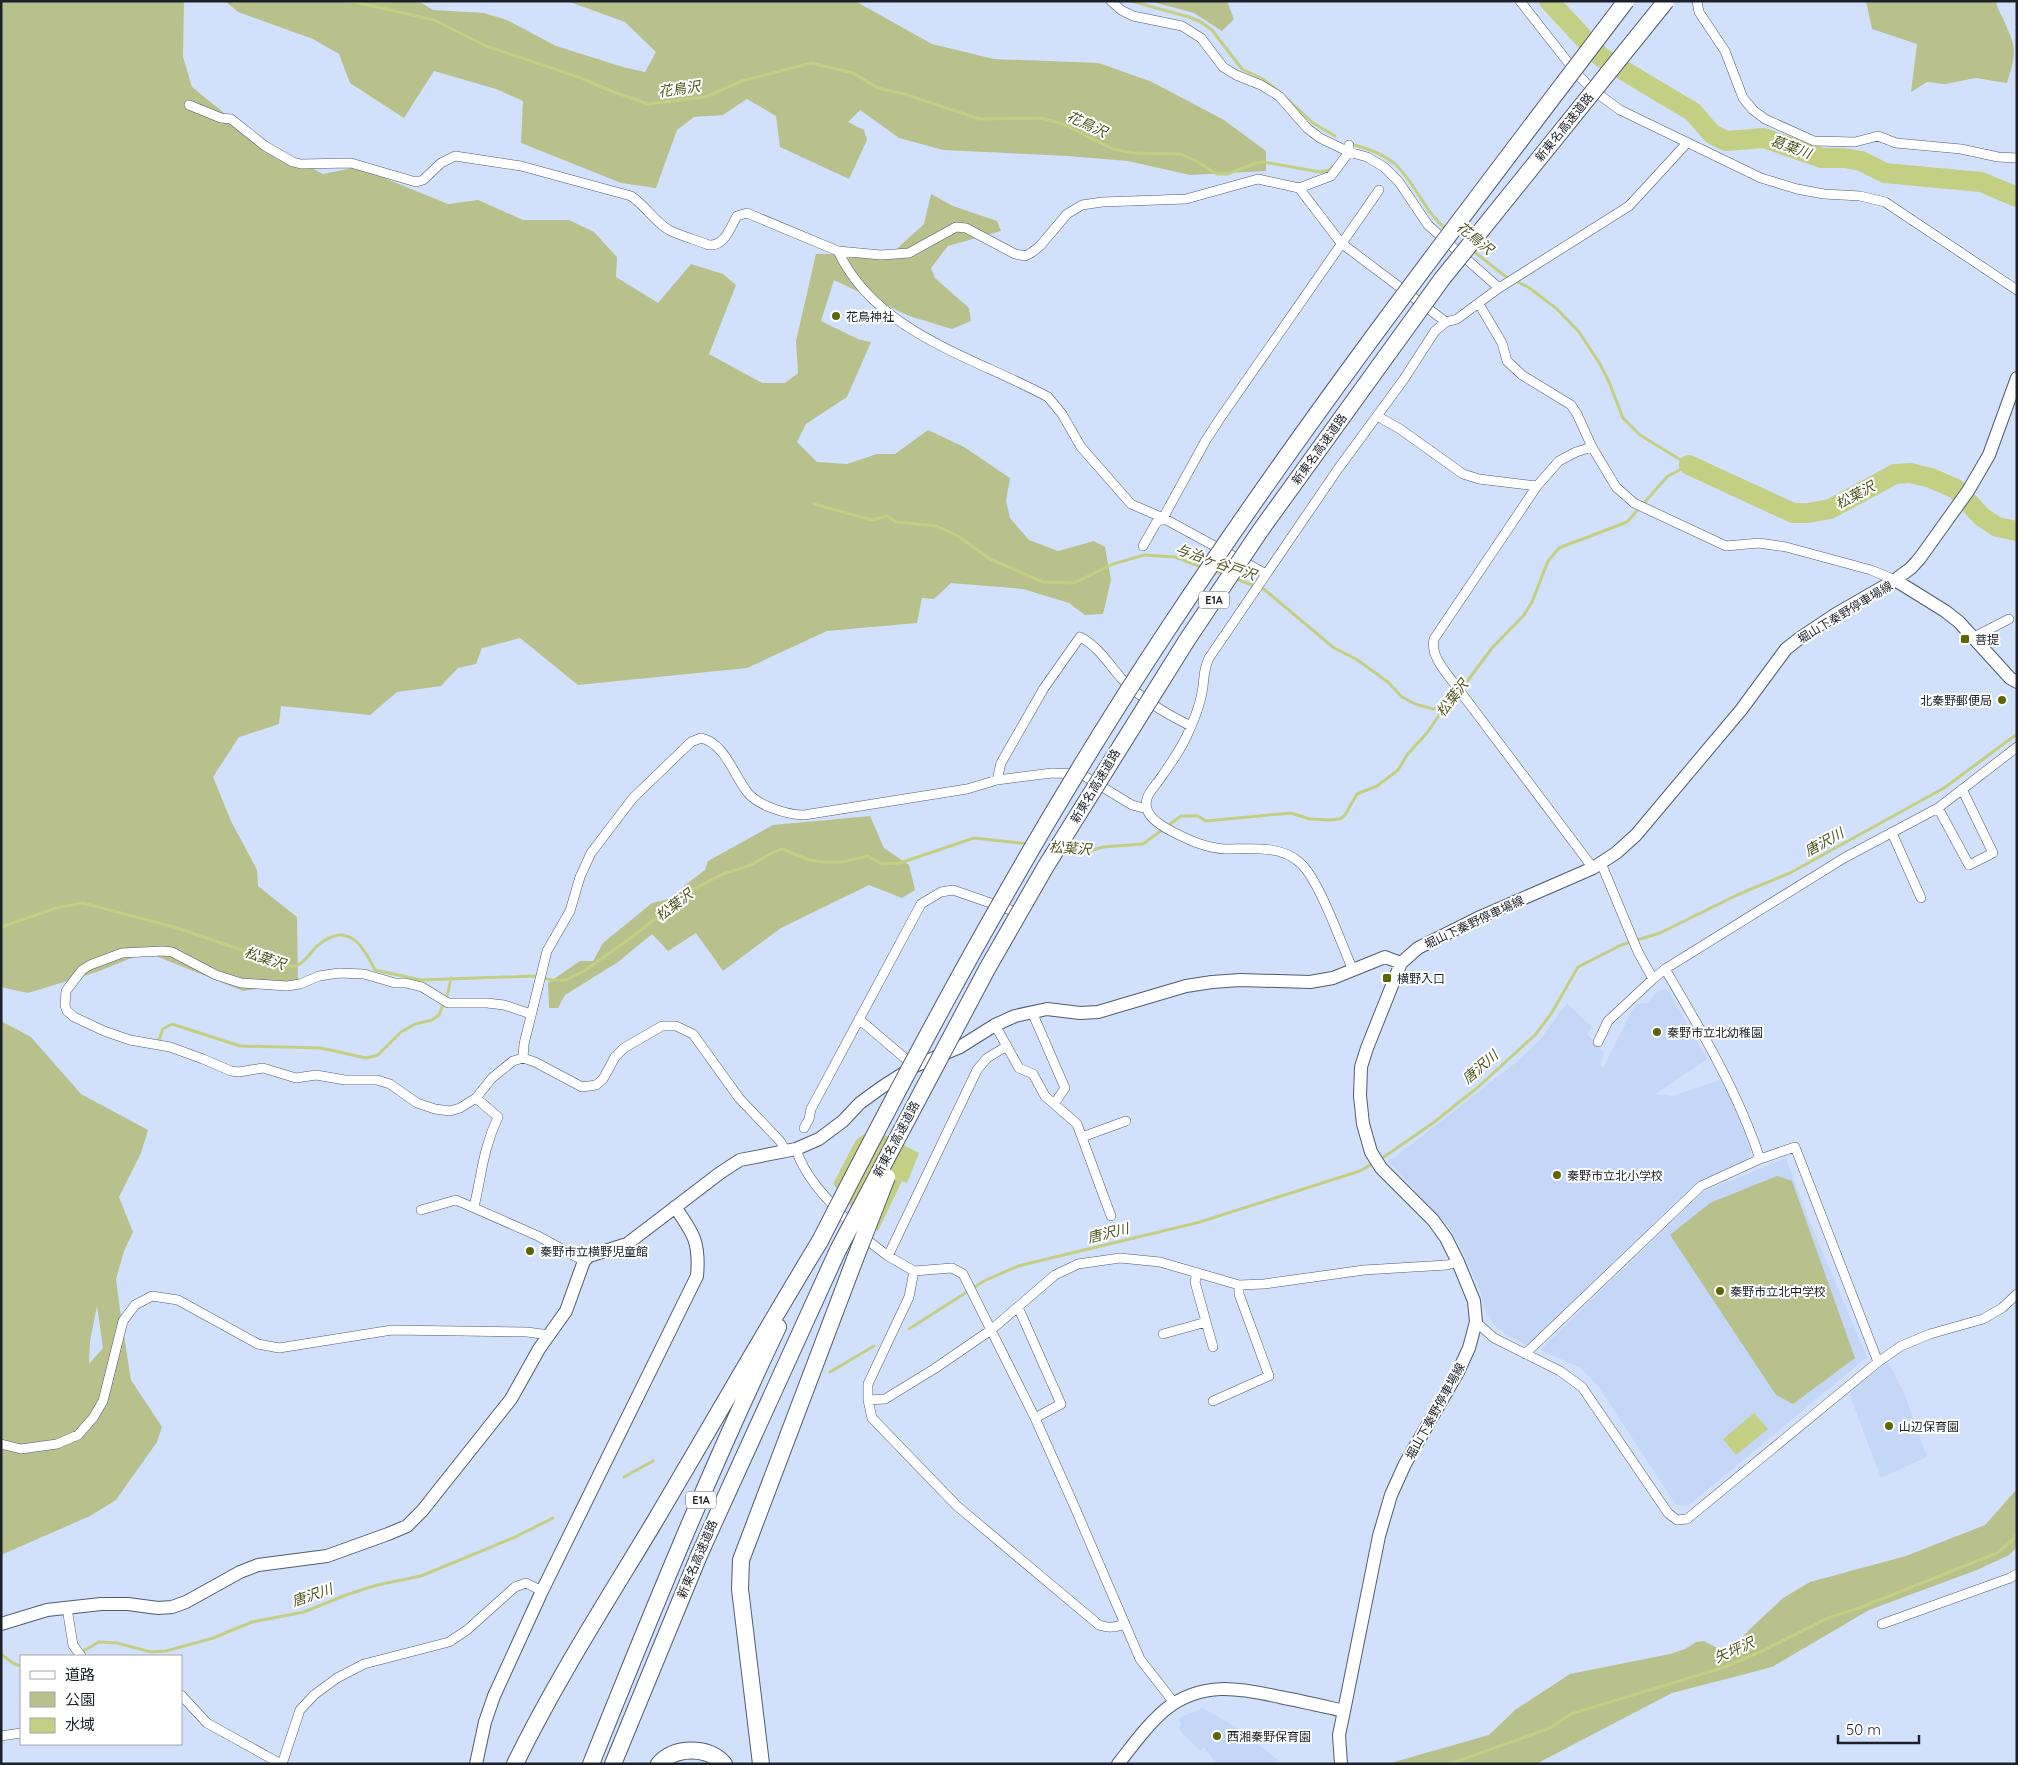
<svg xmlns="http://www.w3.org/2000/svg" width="2018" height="1765" viewBox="0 0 2018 1765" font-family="Quicksand,'Noto Sans JP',sans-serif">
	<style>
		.built { fill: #c4d7f7 }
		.green { fill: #b8c18b; fill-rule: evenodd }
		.water { fill: #c3cf83 }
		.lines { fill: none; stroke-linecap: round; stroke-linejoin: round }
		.stream { stroke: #c3cf83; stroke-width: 3 }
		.river { stroke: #c3cf83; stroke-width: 20 }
		.street-casing { stroke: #4f5c72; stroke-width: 10 }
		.secondary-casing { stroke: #4f5c72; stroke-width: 14 }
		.highway-casing { stroke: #4f5c72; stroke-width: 18 }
		.street { stroke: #fff; stroke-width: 9 }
		.secondary { stroke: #fff; stroke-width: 12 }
		.highway { stroke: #fff; stroke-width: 16 }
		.highway-bridge-casing { stroke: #4f5c72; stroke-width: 18; stroke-linecap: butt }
		.highway-bridge { stroke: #fff; stroke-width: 16 }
		.poi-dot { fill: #5c6607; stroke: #fff; stroke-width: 2 }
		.labels { text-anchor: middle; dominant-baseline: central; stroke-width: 4; stroke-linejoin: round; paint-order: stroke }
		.shield { fill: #fff; stroke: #5f6369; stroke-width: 1 }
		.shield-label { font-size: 11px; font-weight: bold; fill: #1b2029 }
		.street-label { font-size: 12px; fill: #1b2029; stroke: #fff }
		.poi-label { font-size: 12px; fill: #1b2029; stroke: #fff; text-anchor: start }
		.water-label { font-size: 14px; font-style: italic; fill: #4d541d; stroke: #fff }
	</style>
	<rect width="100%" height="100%" fill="#d2e1fb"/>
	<path class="built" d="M 1662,989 L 1668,990 L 1707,1059 L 1656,1094 L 1673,1096 L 1720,1080 L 1731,1098 L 1744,1130 L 1751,1152 L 1749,1159 L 1698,1182 L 1691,1187 L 1529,1343 L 1524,1344 L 1504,1333 L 1494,1325 L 1484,1308 L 1480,1290 L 1462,1250 L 1448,1226 L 1387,1160 L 1394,1158 L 1514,1064 L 1540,1040 L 1567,1003 L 1592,1027 L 1587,1034 L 1604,1052 L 1600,1065 L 1603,1068 L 1635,1005 L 1644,1003 L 1647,1004 L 1655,993 Z
		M 1786,1158 L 1807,1215 L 1867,1357 L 1688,1506 L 1676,1505 L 1598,1386 L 1581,1368 L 1540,1350 L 1703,1192 Z
		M 1888,1361 L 1905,1395 L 1927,1457 L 1881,1478 L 1849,1393 Z
		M 1203,1708 L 1236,1727 L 1283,1764 L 1217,1764 L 1204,1747 L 1200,1751 L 1179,1730 L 1181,1724 L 1179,1718 Z"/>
	<path class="green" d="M 1,1 L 184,1 L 183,57 L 192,87 L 251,135 L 323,174 L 357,167 L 448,204 L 478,200 L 523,220 L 569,220 L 594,232 L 617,257 L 616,277 L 658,303 L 691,264 L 723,274 L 736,285 L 709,354 L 762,383 L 785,383 L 798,373 L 796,341 L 816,254 L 891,254 L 924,224 L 931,194 L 953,206 L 997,221 L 1001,231 L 948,246 L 931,268 L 935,278 L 969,308 L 971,321 L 952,329 L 909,316 L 834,280 L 821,321 L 858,339 L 871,342 L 847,397 L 806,424 L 797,442 L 817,462 L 847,464 L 877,454 L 895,454 L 928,430 L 964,447 L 1010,478 L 1006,501 L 1010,518 L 1029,540 L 1058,551 L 1094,541 L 1105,547 L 1111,580 L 1103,614 L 1085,615 L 1069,603 L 1023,589 L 951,583 L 934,599 L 922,598 L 917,623 L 827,631 L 747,668 L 578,685 L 520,638 L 482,648 L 476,664 L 458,668 L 441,686 L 397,692 L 370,715 L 281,706 L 279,724 L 239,737 L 213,777 L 231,821 L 257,870 L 258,886 L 297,917 L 298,984 L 243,991 L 146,952 L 97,972 L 28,993 L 1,987 Z
		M 225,1 L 418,1 L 433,10 L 484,13 L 507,20 L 556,46 L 623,67 L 645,72 L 656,52 L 625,22 L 567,1 L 855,1 L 932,44 L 994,59 L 1099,63 L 1152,82 L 1224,120 L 1266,151 L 1266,171 L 1190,175 L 1128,161 L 1068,156 L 943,150 L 899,138 L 860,110 L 848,122 L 864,130 L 867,140 L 849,179 L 780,147 L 776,116 L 747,99 L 723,115 L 694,117 L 677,130 L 656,188 L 621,183 L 521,143 L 523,101 L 496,89 L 434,71 L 404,118 L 350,83 L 339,54 L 313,39 L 238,12 Z
		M 1149,1 L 1227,1 L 1234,19 L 1222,31 L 1194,13 Z
		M 1866,1 L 1996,1 C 1997,7 1999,11 2002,16 C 2016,49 2018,47 2007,83 L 1976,78 L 1945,84 L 1927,82 L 1911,92 L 1917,44 L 1872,29 Z
		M 870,816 L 884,848 L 909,865 L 915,890 L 902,898 L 869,885 L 781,928 L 723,971 L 696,933 L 668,951 L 652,934 L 618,962 L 565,995 L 558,1008 L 549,1008 L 548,983 L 580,961 L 593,961 L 603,943 L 652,903 L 677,897 L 685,885 L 705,870 L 708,861 L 773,825 Z
		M 1,1021 L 31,1037 L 81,1094 L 148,1130 L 141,1153 L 119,1197 L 133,1232 L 124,1251 L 116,1279 L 120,1310 L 131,1380 L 162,1427 L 157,1442 L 116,1500 L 90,1516 L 1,1555 ZM 97,1306 L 103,1348 L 89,1364 L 90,1341 Z
		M 1777,1176 L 1792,1181 L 1855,1358 L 1793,1404 L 1776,1395 L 1670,1235 L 1710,1203 Z
		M 2017,1489 L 2017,1547 L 2009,1555 L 1977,1570 L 1869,1610 L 1772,1667 L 1672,1693 L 1536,1764 L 1387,1764 L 1489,1735 L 1515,1710 L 1570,1674 L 1670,1654 L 1685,1649 L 1696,1642 L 1704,1641 L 1723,1651 L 1734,1648 L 1748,1631 L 1783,1598 L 1810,1582 L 1906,1556 L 1985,1525 Z"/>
	<path class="water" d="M 872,1128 L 919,1153 L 907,1183 L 902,1181 L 878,1231 L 863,1221 L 833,1184 L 856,1140 Z
		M 1754,1413 L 1768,1429 L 1736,1455 L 1723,1439 Z"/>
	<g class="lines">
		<path class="stream" d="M 350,1 L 434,20 L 486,46 L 581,78 L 611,91 L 648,104 L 705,97 L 742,81 L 811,63 L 853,73 L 878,88 L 904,94 L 980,119 L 1041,118 L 1063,124 L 1113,149 L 1133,153 L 1181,154 L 1196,161 L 1217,174 L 1227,174 L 1256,163 L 1264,162 L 1320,172 L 1330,170 L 1333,166
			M 1131,1 L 1189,17 L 1201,22 L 1212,30 L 1242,69 L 1263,79 L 1277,90
			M 1282,94 L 1313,123 L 1335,136
			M 1350,149 L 1355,145 C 1369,149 1385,155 1396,165 C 1416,184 1424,211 1446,229
			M 1472,250 L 1505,276 L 1528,287 L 1557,309 L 1579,332 L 1600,364 L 1609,382 L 1623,418 L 1640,435 L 1689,465
			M 814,504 L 872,520 L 887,516 L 896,522 L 936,526 L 958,536 L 990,559 L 1043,582 L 1074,583 L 1113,564 L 1144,555 L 1175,557 L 1204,568
			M 1212,570 L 1226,575
			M 1234,578 L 1265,590 L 1334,648 L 1356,659 L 1388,682 L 1402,697 L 1415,704 L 1433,709 L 1444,707
			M 1062,850 L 1087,852 L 1103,847 L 1143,844 L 1181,816 L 1198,816 L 1206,821 L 1291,813 L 1310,819 L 1330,820 L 1340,819 L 1345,815 L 1357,794 L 1377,786 L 1398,770 L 1407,755 L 1426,734 L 1445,707 L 1457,695 L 1492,648 L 1524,615 L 1532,602 L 1548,561 L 1559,548 L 1627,522 L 1668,476 L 1689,465
			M 1,927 L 56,908 L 83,903 L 174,927 L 293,967 C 304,964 308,955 316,947 C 346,920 362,943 375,970 L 421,980 L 534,976 L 552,980 L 566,980 L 584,971 L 632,937 L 690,891 L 723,874 L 751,865 L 772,853 L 782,849 L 809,860 L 824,862 L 842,862 L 868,856 L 882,864 L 900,863 L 974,838 L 1029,844
			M 158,1042 L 163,1029 L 172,1024 L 240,1046 L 321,1048 L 366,1058 L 378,1055 L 401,1032 L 415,1024 L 432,1020 L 439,1015 L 448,992 L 451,978
			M 1381,1159 L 1433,1123 L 1477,1088 L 1535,1035 L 1551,1014 L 1578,967 L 1621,945 L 1660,933 L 1737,895 L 1790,873 L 1944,788 L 2017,734
			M 909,1329 L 984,1281 L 1018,1266 L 1200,1222 L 1360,1171 L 1375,1162
			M 830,1372 L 874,1346
			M 624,1477 L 653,1461
			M 1,1654 L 14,1664 L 21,1666
			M 74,1656 L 99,1642 L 117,1643 L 151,1652 L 166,1651 L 213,1638 L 252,1622 L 304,1612 L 346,1595 L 377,1585 L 421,1576 L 515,1537 L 553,1518
			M 1450,1764 L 1550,1728 L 1571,1714 L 1725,1667 L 1762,1651 L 1828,1618 L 1859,1608 L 1997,1553 L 2013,1540 L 2017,1534"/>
		<path class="river" d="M 1549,1 L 1601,57 L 1693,112 L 1712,134 L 1726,141 L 1764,138 L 1822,158 L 1844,158 L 1861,161 L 1885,173 L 1981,182 L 2017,197
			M 1689,465 L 1793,513 L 1808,513 L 1830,509 L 1895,474 L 1910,473 L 1931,478 L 1956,489 L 1982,517 L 1997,527 L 2017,531"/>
		<g class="street-casing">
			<path id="street" d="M 1111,1 L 1121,10 L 1133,16 L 1182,26 L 1201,38 L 1223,67 L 1236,75 L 1261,85 L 1279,96 L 1307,128 L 1320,138 L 1349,152 L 1367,157 L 1384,167 L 1399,182 L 1428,225 L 1499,288
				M 1520,1 L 1578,75 L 1594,91 L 1620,110 L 1761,178 L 1797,189 L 1824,194 L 1860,196 L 1885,202 L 2017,290
				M 1697,1 L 1699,12 L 1725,51 L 1743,98 L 1753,110 L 1765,119 L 1814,141 L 1855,142 L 1878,136 L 1896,143 L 1961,149 L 1998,157 L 2017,158
				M 189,105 L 221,118 L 231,119 L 265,146 L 293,162 L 301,164 L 351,163 L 416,182 L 423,180 L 441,163 L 455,156 L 521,166 L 631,196 C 646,206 655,222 669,230 C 681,236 696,240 709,245 C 725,246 730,228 737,216 L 747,213 L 838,251 L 881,255 L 909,253 L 956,227 L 966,228 L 1015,254 L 1025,256 L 1031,253 L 1040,246 L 1067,214 L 1082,205 L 1102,202 L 1186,199 L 1258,179 L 1299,188 L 1331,176 L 1349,152 L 1349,145
				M 1299,188 L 1341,243 L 1446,322
				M 838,251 C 876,333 974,357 1048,397 L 1062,414 L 1081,447 L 1131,504 L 1163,518 L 1266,574
				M 1479,304 L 1502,343 L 1507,361 L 1522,375 L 1571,405 L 1577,414 L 1592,447 L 1616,487 L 1634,503 L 1726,546 L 1759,543 L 1786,547 L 1871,570 L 1895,580
				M 1377,416 L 1400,429 L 1463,474 L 1479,479 L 1537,486
				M 1592,447 L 1576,452 L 1559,461 L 1537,486 L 1434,639 C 1430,656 1446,672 1456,686 L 1593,868
				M 1143,546 L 1156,523 L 1163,518 L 1206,440 L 1221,417 L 1379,190
				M 1974,637 L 2009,619
				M 997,780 L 1001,763 L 1044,688 L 1080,637 C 1098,646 1108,663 1121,678 C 1140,698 1166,714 1191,726
				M 1938,808 L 1969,865 L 1993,853 L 1962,789
				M 1892,833 L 1921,898
				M 1601,863 L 1638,952 L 1653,979
				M 1665,969 C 1701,1030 1738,1092 1760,1159
				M 1353,970 C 1341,944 1319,878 1299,862 C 1280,845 1250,849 1226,849 C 1206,848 1191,841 1173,832 C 1161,826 1142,814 1147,799 C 1148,793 1154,787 1157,783 C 1169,766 1181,750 1189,731 C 1195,718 1201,701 1203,687 C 1204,676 1204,669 1209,658 L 1338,469 L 1404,379 L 1435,331 L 1446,322 L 1457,319 L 1499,288 L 1629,206 L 1687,143
				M 1032,1012 L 1065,1088 L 1054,1104
				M 531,1014 L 504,1005 L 487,1003 L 448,1003 L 422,987 L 406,983 L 395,983 L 364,974 L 339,973 L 319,976 L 300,984 L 287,986 L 241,983 L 216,975 L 172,952 L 163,951 L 122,953 L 90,965 L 82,970 L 66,991 L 65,1005 L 67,1011 L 74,1017 L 104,1031 L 130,1040 L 170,1047 L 203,1059 L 231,1071 L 239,1072 L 263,1068 L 296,1078 L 316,1075 L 345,1080 L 377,1080 L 390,1084 L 417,1103 L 435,1109 L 450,1111 L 460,1108 L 476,1098 L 492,1078 L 513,1061 L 523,1058 L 535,1062 L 582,1087 L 596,1085 L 603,1079 L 615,1057 L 624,1048 L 662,1026 L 676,1026 L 693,1034 L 739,1098 L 780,1141 L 786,1151
				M 859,1019 L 914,1066
				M 995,1025 L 1019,1068 L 1033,1074 L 1045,1096 L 1077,1124 L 1111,1216
				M 1598,1042 L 1608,1021 L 1653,979 L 1665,969 L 1844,858 L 1938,808 L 2017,747
				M 523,1058 L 524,1044 L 547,951 L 570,911 L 580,877 L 591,853 L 633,798 L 691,742 L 701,738 C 725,743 734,776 748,793 C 759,806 788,815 804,815 L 967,789 L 997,780 L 1052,773 L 1081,774 L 1132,805 L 1147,809
				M 804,1128 L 809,1119 L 811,1109 L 921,904 L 941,892 L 953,890 L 1022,914
				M 1082,1137 L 1126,1121
				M 796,1149 C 805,1179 832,1204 853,1226
				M 474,1207 C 482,1173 483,1149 498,1117 L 476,1098
				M 421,1210 L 456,1200 L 538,1236 L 584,1261
				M 862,1236 L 888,1256 L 914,1271 L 952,1268 L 963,1274 L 1035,1418 L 1076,1510 L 1140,1659 L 1175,1704
				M 888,1256 L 977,1070 L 987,1058 L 1007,1046
				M 914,1271 L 909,1297 L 868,1384 L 868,1400 L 872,1418 L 957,1506 L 1099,1625 C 1108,1628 1114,1628 1124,1624
				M 1197,1273 L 1195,1282 L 1213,1347
				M 1018,1307 L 1061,1404 L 1035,1418
				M 1476,1322 L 1494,1338 L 1560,1371 L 1582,1387 L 1668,1513 L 1677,1520 L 1687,1519 L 1878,1362 L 1901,1346 L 1930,1334 L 1983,1319 L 2002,1308 L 2017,1294
				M 1163,1334 L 1206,1322
				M 1525,1354 L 1701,1186 L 1760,1159 L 1795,1147 L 1878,1362
				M 868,1400 L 885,1399 L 934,1369 L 991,1330 L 1055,1275 L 1078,1264 L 1120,1258 L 1160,1262 L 1239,1285 L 1264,1284 L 1364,1270 L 1447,1265 L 1458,1262
				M 1213,1401 L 1269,1376 L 1239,1294 L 1239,1285
				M 1,1444 L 21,1449 L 57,1444 L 78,1435 L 93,1418 L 103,1401 L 123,1321 L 135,1305 L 152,1296 L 178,1300 L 258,1344 L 279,1348 L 392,1330 L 527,1332 L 549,1335
				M 67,1608 L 73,1645 L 81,1656
				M 1882,1624 L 2010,1578 L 2017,1574
				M 181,1695 L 207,1723 L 281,1764
				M 1,1736 L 21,1733
				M 282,1764 L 300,1710 L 314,1695 L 337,1678 L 364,1664 L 449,1642 L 467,1630 L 515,1587 L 526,1583 L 542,1591"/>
		</g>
		<g class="secondary-casing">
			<path id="secondary" d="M 1895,580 L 1945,611 L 1959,622 L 2010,678 L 2017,682
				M 1,1624 L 47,1610 L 101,1604 L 128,1604 L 158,1608 L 172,1607 L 186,1602 L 240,1572 L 258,1565 L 327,1556 L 388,1534 L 407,1526 L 422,1511 L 511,1399 L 539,1349 L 566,1311 L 584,1261 L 589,1256 L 627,1244 L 720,1173 L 740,1160 L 796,1149 L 819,1139 L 843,1121 L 860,1103 L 882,1087 L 915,1066 L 960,1047 L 995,1025 L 1015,1016 L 1047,1009 L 1080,1013 L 1098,1012 L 1186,986 L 1212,982 L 1240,980 L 1310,982 L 1333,978 L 1385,957 L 1401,963
				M 476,1764 L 485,1722 L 494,1696 L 542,1591 L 697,1276 C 700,1243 694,1234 675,1207
				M 1118,1764 C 1133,1745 1147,1725 1166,1709 C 1202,1681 1239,1688 1280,1697 C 1301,1701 1322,1706 1344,1711
				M 1341,1764 L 1339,1735 L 1344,1711 L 1379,1536 L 1391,1495 L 1405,1464 L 1458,1372 L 1469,1348 L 1476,1322 L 1474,1301 L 1458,1262 L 1446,1238 L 1433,1220 L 1381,1168 L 1371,1152 L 1363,1124 L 1360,1096 L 1361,1067 L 1367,1048 L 1401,963 L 1418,948 L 1478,918 L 1593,868 L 1616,853 L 1636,835 L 1741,710 L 1786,649 L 1800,638 L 1836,614 L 1895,580 L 1911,568 L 1920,558 L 1968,491 L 1989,455 L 2017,378"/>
		</g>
		<g class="highway-casing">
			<path id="highway" d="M 515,1764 C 556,1680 607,1601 655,1521 C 710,1428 764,1333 820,1241
				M 591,1764 C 650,1617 710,1470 778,1327
				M 613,1764 L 700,1553 L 838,1250
				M 659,1764 C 675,1746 708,1746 724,1764
				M 761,1764 L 740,1589 L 741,1560 L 855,1259"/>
		</g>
		<use href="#street" class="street"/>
		<use href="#secondary" class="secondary"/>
		<use href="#highway" class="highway"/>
		<g class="highway-bridge-casing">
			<path id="highway-bridge" d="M 820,1241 C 927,1031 1039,823 1170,626 C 1312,411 1470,207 1626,1
				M 838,1250 L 987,969 L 1046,866 L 1187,640 L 1260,531 L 1442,279 L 1666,1
				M 855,1259 L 887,1177"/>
		</g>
		<use href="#highway-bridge" class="highway-bridge"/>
	</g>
	<g class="poi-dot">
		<circle cx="836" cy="316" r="5"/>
		<rect x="1960" y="634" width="10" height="10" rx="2.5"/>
		<circle cx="2002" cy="700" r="5"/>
		<rect x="1382" y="973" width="10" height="10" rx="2.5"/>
		<circle cx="1657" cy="1032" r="5"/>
		<circle cx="1557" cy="1175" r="5"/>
		<circle cx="530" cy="1251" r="5"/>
		<circle cx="1720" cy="1291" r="5"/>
		<circle cx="1889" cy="1426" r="5"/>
		<circle cx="1217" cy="1736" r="5"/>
	</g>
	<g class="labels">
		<g class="shield">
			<rect x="1199" y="591.5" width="30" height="17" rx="4"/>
			<rect x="686" y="1491.5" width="30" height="17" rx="4"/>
		</g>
		<g class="shield-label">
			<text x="1214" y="600">E1A</text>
			<text x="701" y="1500">E1A</text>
		</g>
		<g class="street-label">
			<text transform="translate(1564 127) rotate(-51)">新東名高速道路</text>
			<text transform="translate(1319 449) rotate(-54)">新東名高速道路</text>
			<text transform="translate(1845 612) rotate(-31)">堀山下秦野停車場線</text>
			<text transform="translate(1095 786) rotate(-59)">新東名高速道路</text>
			<text transform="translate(1474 922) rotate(-25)">堀山下秦野停車場線</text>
			<text transform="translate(896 1139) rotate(-62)">新東名高速道路</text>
			<text transform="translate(1435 1411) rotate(-61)">堀山下秦野停車場線</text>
			<text transform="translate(697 1559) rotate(-67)">新東名高速道路</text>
		</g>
		<g class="poi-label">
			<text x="846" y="316">花鳥神社</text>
			<text x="1975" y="639">菩提</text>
			<text x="1992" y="700" text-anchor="end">北秦野郵便局</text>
			<text x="1397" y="978">横野入口</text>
			<text x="1667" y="1032">秦野市立北幼稚園</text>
			<text x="1567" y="1175">秦野市立北小学校</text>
			<text x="540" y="1251">秦野市立横野児童館</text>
			<text x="1730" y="1291">秦野市立北中学校</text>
			<text x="1899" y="1426">山辺保育園</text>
			<text x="1227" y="1736">西湘秦野保育園</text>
		</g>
		<g class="water-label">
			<text transform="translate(679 89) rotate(-8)">花鳥沢</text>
			<text transform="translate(1087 124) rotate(25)">花鳥沢</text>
			<text transform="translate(1791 147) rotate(20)">葛葉川</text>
			<text transform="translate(1475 238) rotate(39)">花鳥沢</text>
			<text transform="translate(1855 495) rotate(-28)">松葉沢</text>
			<text transform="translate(1216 562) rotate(19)">与治ヶ谷戸沢</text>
			<text transform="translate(1452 698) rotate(-52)">松葉沢</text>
			<text transform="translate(1824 842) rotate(-29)">唐沢川</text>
			<text transform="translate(1070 848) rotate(4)">松葉沢</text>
			<text transform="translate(674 905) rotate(-37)">松葉沢</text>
			<text transform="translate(265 958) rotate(19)">松葉沢</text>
			<text transform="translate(1480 1067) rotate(-41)">唐沢川</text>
			<text transform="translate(1108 1233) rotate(-14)">唐沢川</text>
			<text transform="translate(312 1595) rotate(-19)">唐沢川</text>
			<text transform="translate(1734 1650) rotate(-24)">矢坪沢</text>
		</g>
	</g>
	<rect width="2018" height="1765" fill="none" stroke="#1b2029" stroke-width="5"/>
	<rect x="20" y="1655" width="162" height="90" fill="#ffffff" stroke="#a4a6a9"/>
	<rect x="30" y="1671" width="25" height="8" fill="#ffffff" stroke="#a4a6a9"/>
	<text x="65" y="1680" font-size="15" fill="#1b2029">道路</text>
	<rect x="30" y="1692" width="25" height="15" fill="#b8c18b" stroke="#a4a6a9"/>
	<text x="65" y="1705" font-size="15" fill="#1b2029">公園</text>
	<rect x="30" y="1718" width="25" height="15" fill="#c3cf83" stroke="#a4a6a9"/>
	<text x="65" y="1730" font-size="15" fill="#1b2029">水域</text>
	<path d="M1838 1735v8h81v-8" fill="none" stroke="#1b2029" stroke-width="2.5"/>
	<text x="1846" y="1735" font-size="15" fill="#1b2029" stroke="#ffffff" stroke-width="4" paint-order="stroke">50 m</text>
</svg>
